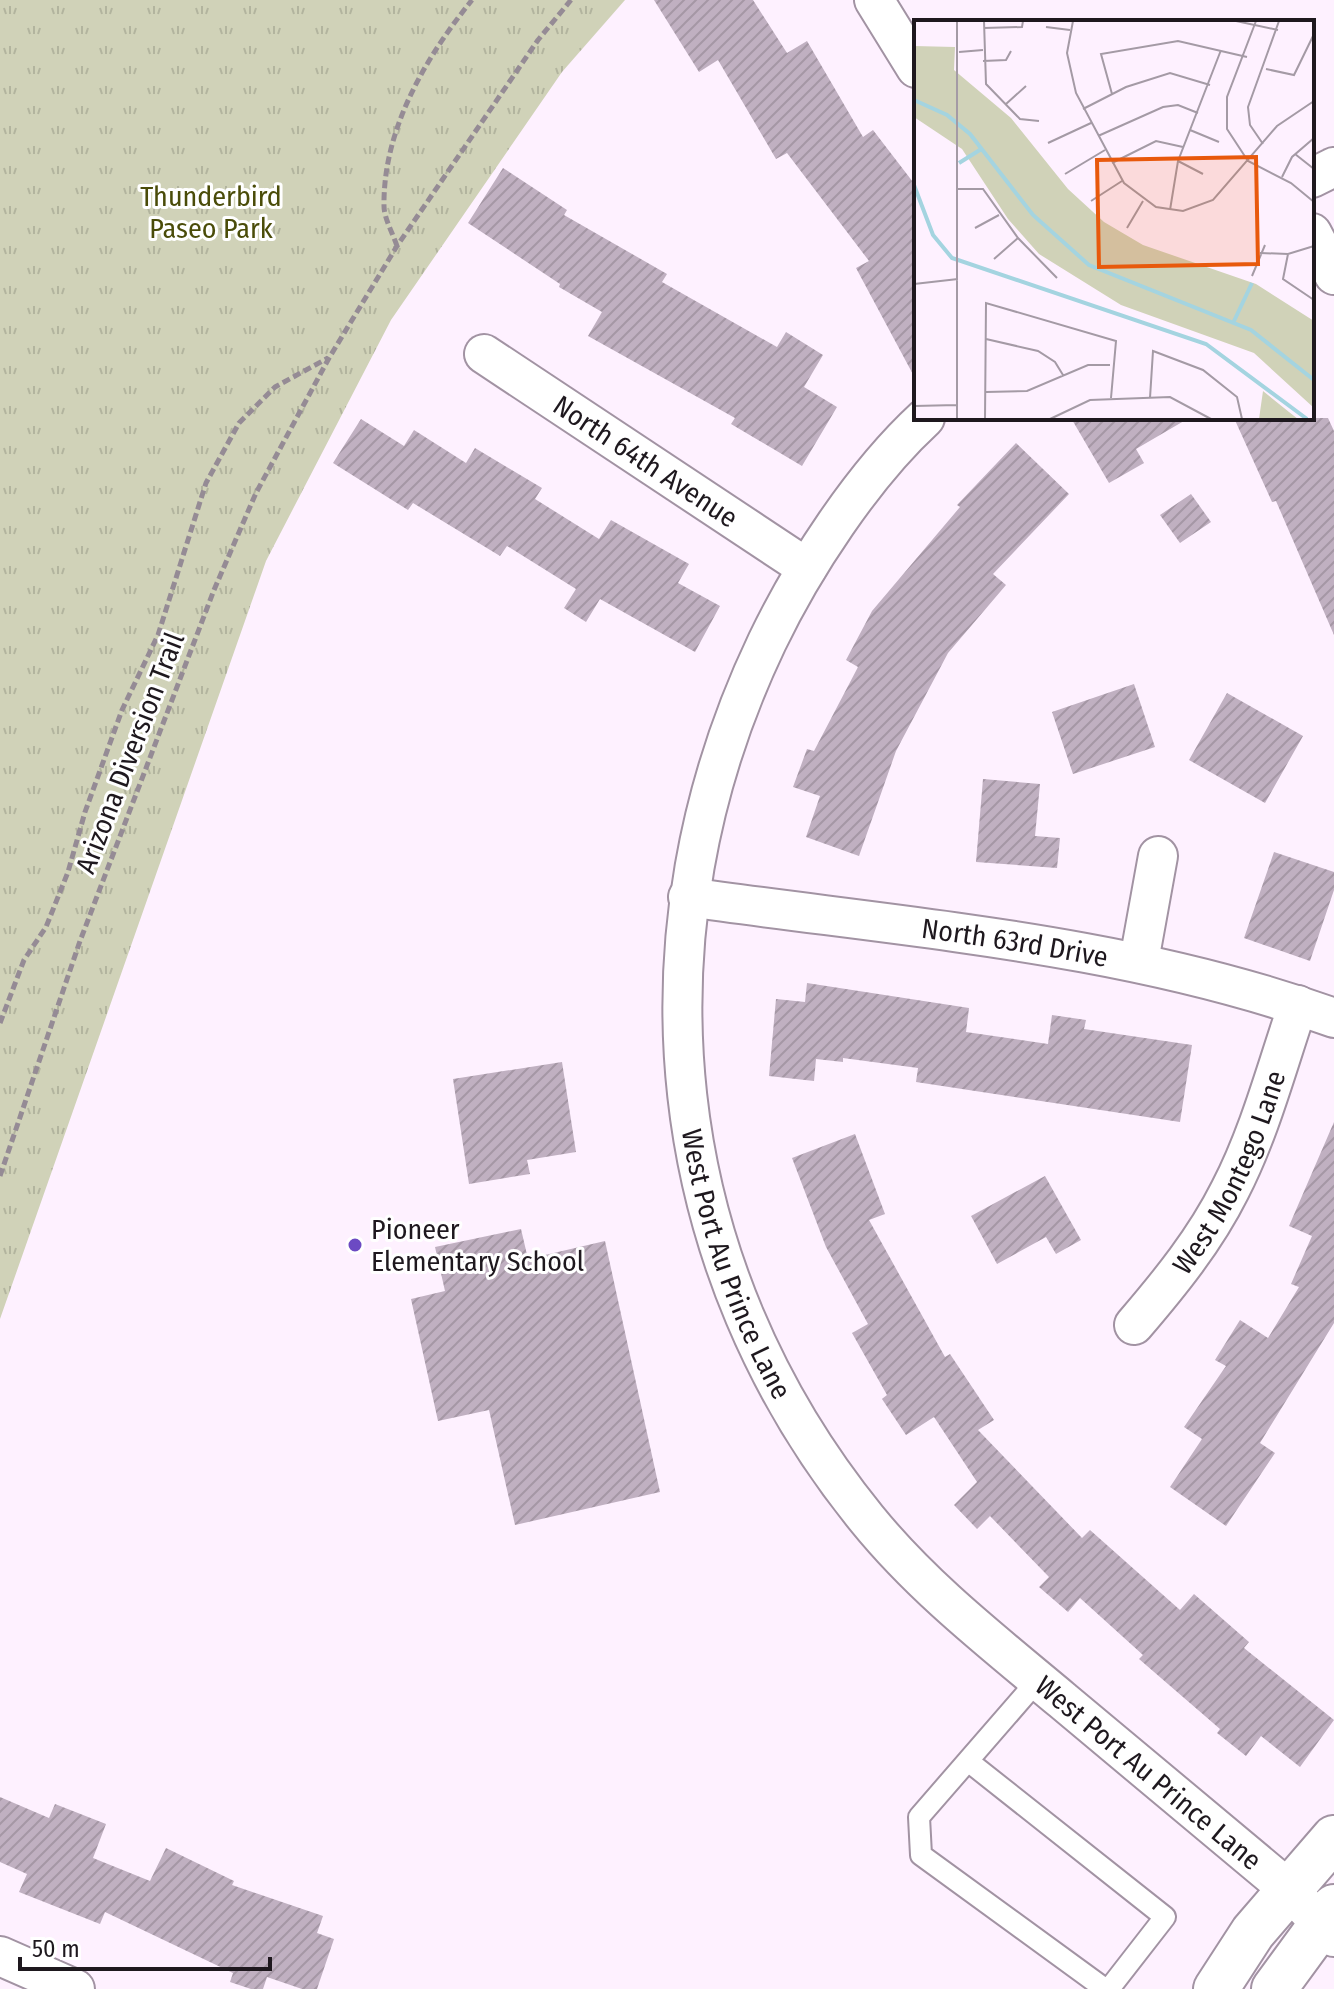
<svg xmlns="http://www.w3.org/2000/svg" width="1334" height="1989" viewBox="0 0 1334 1989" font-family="'Fira Sans Condensed',sans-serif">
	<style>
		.park { fill: url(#park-tufts) }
		.building { fill: url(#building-hatch) }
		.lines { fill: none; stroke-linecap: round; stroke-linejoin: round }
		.service-casing { stroke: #a293a3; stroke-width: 24 }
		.minor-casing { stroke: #a293a3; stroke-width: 42 }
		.tertiary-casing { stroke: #a293a3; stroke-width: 48 }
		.path { stroke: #958b95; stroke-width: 5; stroke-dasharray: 8 4; stroke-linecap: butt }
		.service { stroke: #fff; stroke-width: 20 }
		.minor { stroke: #fff; stroke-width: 38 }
		.tertiary { stroke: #fff; stroke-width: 44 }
		.poi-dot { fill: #6c4ac3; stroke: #fff; stroke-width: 3 }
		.labels { text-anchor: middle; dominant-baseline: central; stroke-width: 6; stroke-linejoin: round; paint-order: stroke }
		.park-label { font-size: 28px; fill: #4a4c09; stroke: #fff }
		.street-label { font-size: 28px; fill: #1e181e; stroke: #fff }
		.poi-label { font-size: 28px; fill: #1e181e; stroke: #fff; text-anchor: start }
		.inset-river { fill: none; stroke: #a4d4e0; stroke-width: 4 }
		.inset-road { fill: none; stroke: #a49aa5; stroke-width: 2 }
		.view { fill: #e8590c; fill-opacity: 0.15; stroke: #e8590c; stroke-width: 4 }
		.inset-edge { fill: none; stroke: #1e181e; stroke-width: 4 }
	</style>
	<defs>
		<pattern id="park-tufts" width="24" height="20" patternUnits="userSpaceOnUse" patternTransform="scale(2)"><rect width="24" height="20" fill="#d0d2b8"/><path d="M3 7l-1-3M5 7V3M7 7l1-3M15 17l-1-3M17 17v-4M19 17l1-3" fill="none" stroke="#b2b49e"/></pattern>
		<pattern id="building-hatch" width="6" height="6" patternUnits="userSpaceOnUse" patternTransform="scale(2)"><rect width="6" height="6" fill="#c0b0c1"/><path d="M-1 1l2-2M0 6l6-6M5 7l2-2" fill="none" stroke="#a597a5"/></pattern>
	</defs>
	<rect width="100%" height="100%" fill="#fef1ff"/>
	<path class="park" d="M 0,0 L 625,0 L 562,72 L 391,320 L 266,561 L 0,1319 Z"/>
	<path class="building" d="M 654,0 L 753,0 L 787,53 L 807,41 L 863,137 L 873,130 L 916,186 L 916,380 L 856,268 L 869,261 L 787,153 L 776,159 L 718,60 L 699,72 Z
		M 503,168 L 567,210 L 564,215 L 667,274 L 662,282 L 777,347 L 786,332 L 823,355 L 804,387 L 837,407 L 802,466 L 731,424 L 735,418 L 588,336 L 602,312 L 559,287 L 560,284 L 468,223 Z
		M 1071,418 L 1189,418 L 1136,449 L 1144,463 L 1109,483 Z
		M 1234,418 L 1328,418 L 1334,431 L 1334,635 L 1276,501 L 1272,502 Z
		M 361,419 L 404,446 L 414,430 L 466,463 L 475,448 L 542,488 L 535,499 L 599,539 L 611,520 L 689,564 L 678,583 L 720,606 L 695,652 L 600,599 L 586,622 L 564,608 L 576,589 L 507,546 L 500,556 L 413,503 L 408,510 L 333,463 Z
		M 1016,443 L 1069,494 L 993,574 L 1006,585 L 948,653 L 896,751 L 859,856 L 806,837 L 820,796 L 793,787 L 807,749 L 814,751 L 858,667 L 846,660 L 872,611 L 960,507 L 957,505 Z
		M 1191,494 L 1211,522 L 1180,543 L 1160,515 Z
		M 1134,684 L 1155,747 L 1073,774 L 1052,712 Z
		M 1227,693 L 1303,736 L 1265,803 L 1189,760 Z
		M 983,779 L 1040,784 L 1035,836 L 1060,838 L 1057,868 L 976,862 Z
		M 1274,852 L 1334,872 L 1334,890 L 1310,961 L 1244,938 Z
		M 807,983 L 969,1008 L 966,1032 L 1048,1044 L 1052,1015 L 1086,1020 L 1084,1029 L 1192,1045 L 1180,1122 L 916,1082 L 918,1068 L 843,1058 L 843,1062 L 816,1059 L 814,1081 L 769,1076 L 776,999 L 805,1002 Z
		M 562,1062 L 576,1152 L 527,1160 L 530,1174 L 469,1184 L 453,1079 Z
		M 1334,1122 L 1334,1323 L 1260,1443 L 1275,1453 L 1226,1526 L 1170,1487 L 1202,1439 L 1184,1427 L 1226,1366 L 1215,1360 L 1240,1320 L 1268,1338 L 1299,1287 L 1291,1284 L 1312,1236 L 1289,1226 Z
		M 855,1134 L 885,1214 L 869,1220 L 945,1357 L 950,1354 L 994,1420 L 978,1430 L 1082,1538 L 1090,1530 L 1180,1610 L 1194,1594 L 1249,1642 L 1244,1648 L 1334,1720 L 1300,1767 L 1261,1736 L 1246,1756 L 1217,1733 L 1220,1729 L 1139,1659 L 1143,1655 L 1080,1598 L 1068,1612 L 1039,1587 L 1049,1577 L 990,1516 L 977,1529 L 954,1505 L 977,1482 L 934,1417 L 906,1435 L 882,1399 L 887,1395 L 852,1333 L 868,1324 L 826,1247 L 792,1158 Z
		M 1045,1176 L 1081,1240 L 1056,1254 L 1046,1237 L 997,1264 L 971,1216 Z
		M 521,1229 L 528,1259 L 605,1241 L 660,1492 L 515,1525 L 489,1410 L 438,1421 L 411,1299 L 445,1291 L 435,1247 Z
		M 0,1797 L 49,1818 L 55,1804 L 106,1824 L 93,1858 L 150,1881 L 166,1848 L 234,1881 L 232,1885 L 323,1916 L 317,1933 L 334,1939 L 317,1989 L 302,1989 L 267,1977 L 263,1989 L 251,1989 L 230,1982 L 233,1973 L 105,1912 L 100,1924 L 19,1892 L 27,1874 L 0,1862 Z"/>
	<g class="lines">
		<g class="service-casing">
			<path id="service" d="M 1038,1680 L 919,1817 L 921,1855 L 1105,1989
				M 968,1761 L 1165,1917 L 1109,1989"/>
		</g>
		<g class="minor-casing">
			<g id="minor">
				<path d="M 874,0 L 916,68"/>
				<path d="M 1312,178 L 1334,167"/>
				<path d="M 1312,233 L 1334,275"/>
				<path id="s1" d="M 484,354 L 807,568"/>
				<path id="s2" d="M 925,418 C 863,475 803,567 767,642 C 627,935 661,1266 867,1519 C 923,1588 994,1643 1062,1700 C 1137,1763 1212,1826 1287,1888 L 1334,1937"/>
				<path id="s3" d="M 688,897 C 905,928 1127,943 1334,1018"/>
				<path d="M 1139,961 L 1158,856"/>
				<path id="s4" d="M 1134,1325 C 1170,1283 1205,1240 1230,1190 C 1260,1132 1277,1066 1298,1005"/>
				<path d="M 0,1956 L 75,1989"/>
			</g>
		</g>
		<g class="tertiary-casing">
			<path id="tertiary" d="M 1216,1989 L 1253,1932 L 1334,1838
				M 1274,1989 L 1334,1907"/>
		</g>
		<path class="path" d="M 397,246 C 393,234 384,218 384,206 C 383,129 426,57 472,0
			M 0,1023 L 24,960 L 46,927 L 68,872 L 85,812 L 122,710 L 158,635 L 206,483 L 239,423 L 275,387 L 328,358
			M 0,1176 L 80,941 L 214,590 L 256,493 L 329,358 L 397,246 L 538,40 L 571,0"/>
		<use href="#service" class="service"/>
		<use href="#minor" class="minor"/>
		<use href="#tertiary" class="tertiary"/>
	</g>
	<circle class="poi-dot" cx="355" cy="1245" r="8"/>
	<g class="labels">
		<g class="park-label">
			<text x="211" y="196">Thunderbird<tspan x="211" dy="32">Paseo Park</tspan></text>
		</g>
		<g class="street-label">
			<text stroke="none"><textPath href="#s1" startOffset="194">North 64th Avenue</textPath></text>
			<text transform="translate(130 753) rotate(-69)">Arizona Diversion Trail</text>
			<text stroke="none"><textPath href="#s3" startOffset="330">North 63rd Drive</textPath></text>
			<text stroke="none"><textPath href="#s4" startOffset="182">West Montego Lane</textPath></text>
			<text stroke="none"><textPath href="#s2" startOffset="918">West Port Au Prince Lane</textPath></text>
			<text stroke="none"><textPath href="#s2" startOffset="1588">West Port Au Prince Lane</textPath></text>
		</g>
		<g class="poi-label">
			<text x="371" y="1229">Pioneer<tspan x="371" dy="32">Elementary School</tspan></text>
		</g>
	</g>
	<g transform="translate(914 20)">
		<rect width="400" height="400" fill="#fef1ff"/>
		<path d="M 0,26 L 41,27 L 40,50 L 97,98 L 154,169 L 190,202 L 229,225 L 342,264 L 400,301 L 400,388 L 340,333 L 207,285 L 125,234 L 94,199 L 48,129 L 0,97 ZM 349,371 L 375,392 L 384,399 L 345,399 Z" fill="#d0d2b8"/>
		<path class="inset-river" d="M 0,80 L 33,95 L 56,114 L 119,195 L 175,245 L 337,310 L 400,360M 45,143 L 69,128M 0,165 L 19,215 L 38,238 L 292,324 L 393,399M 320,301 L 338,263"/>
		<path class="inset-road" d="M 70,1 L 72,64 L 106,99 L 125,101M 159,1 L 153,33 L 162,73 L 210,163 L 242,187 L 269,191 L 299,180 L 363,106 L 400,81M 177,1 L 209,1M 322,1 L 364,10M 342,1 L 313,77 L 313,109 L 334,141 L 377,163 L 400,182M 132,7 L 156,10M 70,8 L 108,7 L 109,1M 45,32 L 69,30M 69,41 L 92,40 L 97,31M 352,49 L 380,55 L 400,14M 198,74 L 187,34 L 264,21 L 333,37M 92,84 L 112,66M 169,89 L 212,67 L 256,53 L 296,65M 276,110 L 305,122M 184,116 L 249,87 L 264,85 L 284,93M 134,123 L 177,103M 349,124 L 336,105 L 334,87 L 365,1M 381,134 L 400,149M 264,141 L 289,154M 198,143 L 242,121 L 269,127M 151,154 L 191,130M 368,157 L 378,137 L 400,118M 44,169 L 69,169 L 104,218 L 143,258M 177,181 L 208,161M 256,190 L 264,141 L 307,30M 61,208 L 85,195M 213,208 L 229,181M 346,233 L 374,234 L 400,226M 374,234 L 369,259 L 400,280M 80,239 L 104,218M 338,256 L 351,225M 0,264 L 44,259M 72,319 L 124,331 L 141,342 L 149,355M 72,372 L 113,371 L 174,345 L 196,345M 236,378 L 239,331 L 289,350 L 323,377 L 328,399M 0,386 L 43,385M 43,399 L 43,1M 71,399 L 72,283 L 202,321 L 197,378M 136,399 L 176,380 L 256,377 L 297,399"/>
		<path class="view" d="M 342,137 L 344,244 L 185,247 L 183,140 Z"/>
		<rect width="400" height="400" class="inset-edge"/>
	</g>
	<path d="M20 1957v12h250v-12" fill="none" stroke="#1e181e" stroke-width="4"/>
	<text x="32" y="1957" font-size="24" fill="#1e181e" stroke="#ffffff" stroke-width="6" paint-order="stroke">50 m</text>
</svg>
